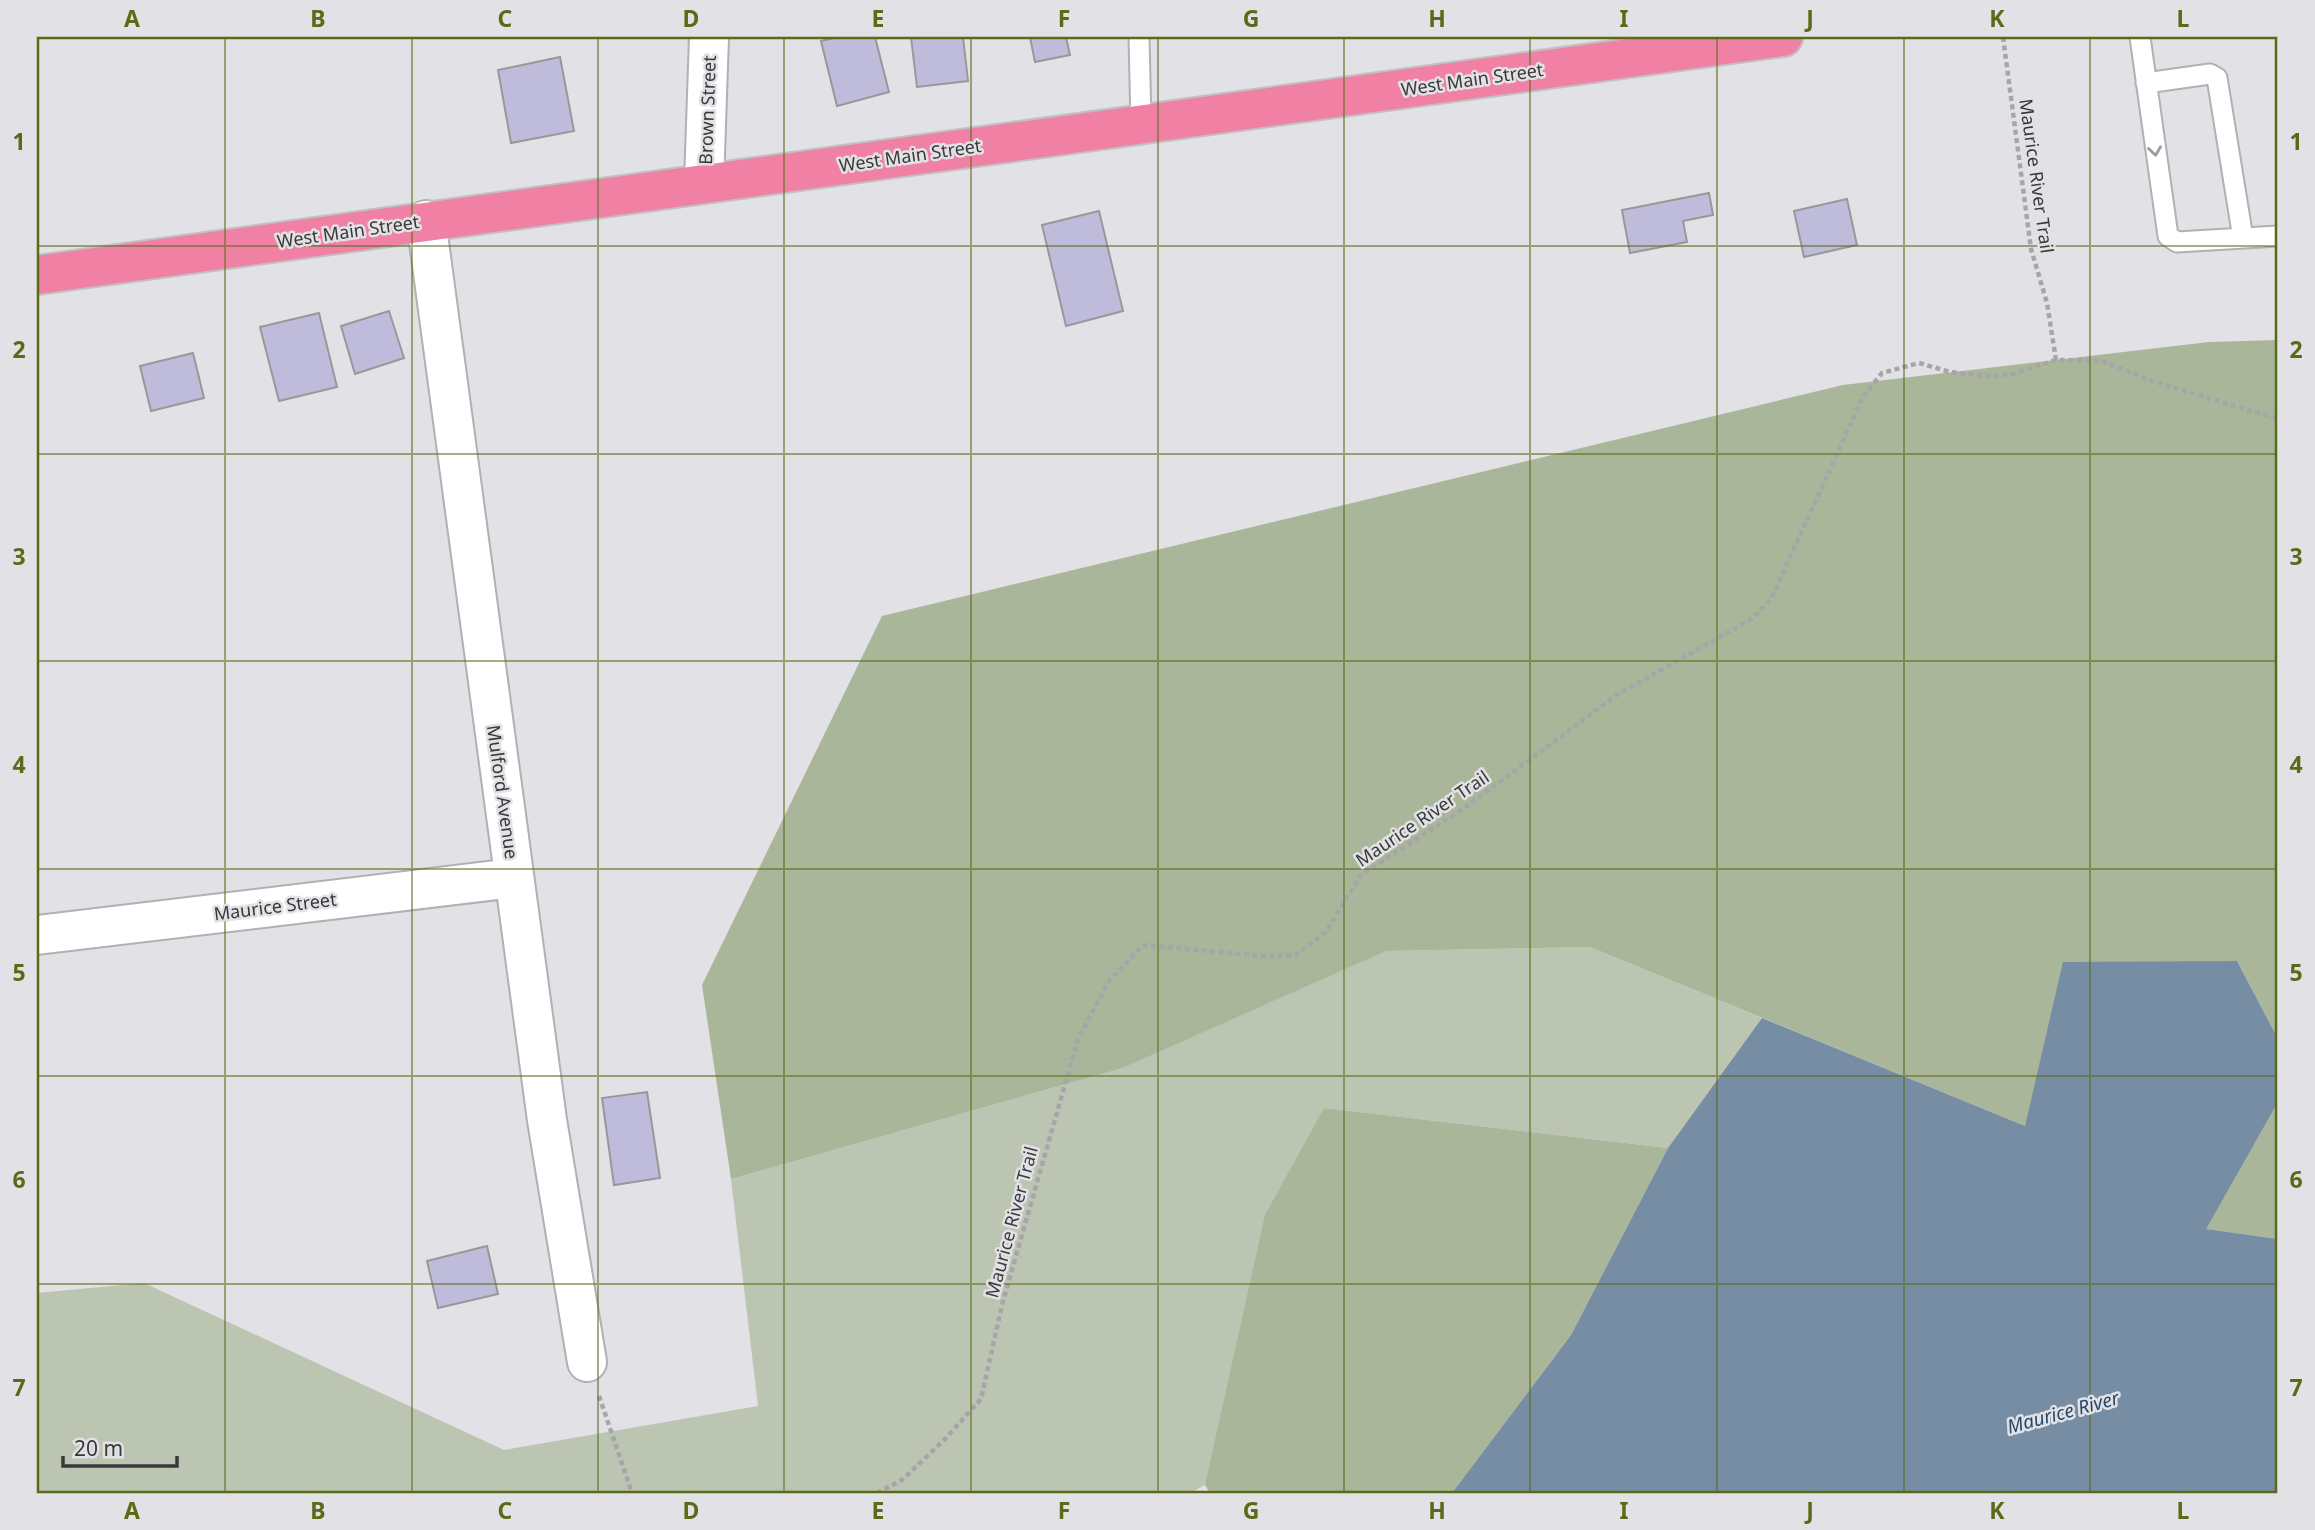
<svg xmlns="http://www.w3.org/2000/svg" width="2315" height="1530" viewBox="0 0 2315 1530" font-family="'Noto Sans',sans-serif">
	<style>
		.green { fill: #bcc5b2 }
		.forest { fill: #a9b69a }
		.water { fill: #778da4 }
		.building { fill: #bfbcdb; stroke: #98989b; stroke-width: 2 }
		.lines { fill: none; stroke-linecap: round; stroke-linejoin: round }
		.lane-casing { stroke: #b1b0b4; stroke-width: 23 }
		.street-casing { stroke: #b1b0b4; stroke-width: 42 }
		.highway-casing { stroke: #c0c0c0; stroke-width: 42 }
		.path { stroke: #a6a5a8; stroke-width: 4.5; stroke-dasharray: 5 3.5; stroke-linecap: butt }
		.lane { stroke: #fff; stroke-width: 19 }
		.street { stroke: #fff; stroke-width: 38 }
		.highway { stroke: #f180a5; stroke-width: 38 }
		.oneway { stroke: #9c9c9c }
		.grid { fill: none; stroke: #596b17; stroke-width: 2; stroke-opacity: 0.55 }
		.labels { text-anchor: middle; dominant-baseline: central; stroke-width: 5; stroke-linejoin: round; paint-order: stroke }
		.street-label { font-size: 18px; fill: #39393a; stroke: #e2e1e5 }
		.water-label { font-size: 19px; font-style: italic; fill: #23486a; stroke: #e2e1e5 }
		.neatline { fill: none; stroke: #596b17; stroke-width: 2.5 }
		.grid-label { font-size: 23px; text-anchor: middle; font-weight: bold; fill: #596b17 }
	</style>
	<rect width="100%" height="100%" fill="#e2e1e5"/>
	<path class="green" d="M 1590,947 L 1762,1018 L 1668,1148 L 1324,1108 L 1205,1485 L 1190,1493 L 37,1493 L 37,1293 L 144,1283 L 504,1450 L 758,1406 L 731,1179 L 1123,1068 L 1385,951 Z"/>
	<path class="forest" d="M 2278,340 L 2278,1039 L 2237,961 L 2025,1126 L 1590,947 L 1386,951 L 1123,1068 L 731,1179 L 702,985 L 882,616 L 1843,385 L 2209,342 Z
		M 2278,1102 L 2278,1239 L 2205,1229 Z
		M 1324,1108 L 1668,1148 L 1571,1335 L 1452,1493 L 1210,1493 L 1205,1485 L 1265,1215 Z"/>
	<path class="water" d="M 2237,961 L 2278,1039 L 2278,1102 L 2206,1229 L 2278,1239 L 2278,1493 L 1452,1493 L 1571,1335 L 1668,1148 L 1762,1018 L 2025,1126 L 2063,962 Z"/>
	<path class="building" d="M 839,37 L 875,37 L 889,92 L 837,106 L 821,41 Z
		M 911,37 L 963,37 L 968,81 L 917,87 Z
		M 1030,37 L 1066,37 L 1070,55 L 1035,62 Z
		M 560,57 L 574,131 L 511,143 L 498,70 Z
		M 1709,193 L 1713,215 L 1683,221 L 1687,242 L 1630,253 L 1622,210 Z
		M 1847,199 L 1857,245 L 1804,257 L 1794,211 Z
		M 1099,211 L 1123,311 L 1066,326 L 1042,225 Z
		M 389,311 L 404,358 L 355,374 L 341,326 Z
		M 319,313 L 337,387 L 279,401 L 260,327 Z
		M 193,353 L 204,398 L 151,411 L 140,366 Z
		M 647,1092 L 660,1178 L 614,1185 L 602,1098 Z
		M 487,1246 L 498,1294 L 438,1308 L 427,1261 Z"/>
	<g class="lines">
		<g class="lane-casing">
			<path id="lane" d="M 1139,37 L 1141,125
				M 2140,37 L 2168,236 L 2177,242 L 2278,236
				M 2146,83 L 2210,74 L 2217,78 L 2243,238"/>
		</g>
		<g class="street-casing">
			<path id="street" d="M 704,183 L 709,37
				M 426,220 L 547,1120 L 587,1362
				M 37,935 L 514,878"/>
		</g>
		<g class="highway-casing">
			<path id="highway" d="M 37,275 L 1783,37"/>
		</g>
		<path class="path" d="M 2003,37 L 2031,249 L 2047,303 L 2056,360
			M 599,1396 L 632,1493
			M 877,1493 L 902,1480 L 945,1439 L 981,1399 L 1002,1305 L 1078,1039 L 1109,981 L 1143,945 L 1264,956 L 1296,955 L 1326,932 L 1360,876 L 1466,807 L 1618,694 L 1752,619 L 1771,599 L 1863,397 L 1882,373 L 1919,363 L 1950,372 L 1985,376 L 2010,375 L 2056,360 L 2102,361 L 2152,381 L 2278,419"/>
		<use href="#lane" class="lane"/>
		<use href="#street" class="street"/>
		<use href="#highway" class="highway"/>
	</g>
	<defs><path id="oneway-chevron" d="M-2-3.5L2.5 0L-2 3.5" fill="none" stroke-width="1.6" stroke-linecap="round" stroke-linejoin="round" transform="scale(1.75)"/></defs>
	<use class="oneway" href="#oneway-chevron" transform="translate(2155 151) rotate(82)"/>
	<path class="grid" d="M 225,37 L 225,1493M 412,37 L 412,1493M 598,37 L 598,1493M 784,37 L 784,1493M 971,37 L 971,1493M 1158,37 L 1158,1493M 1344,37 L 1344,1493M 1530,37 L 1530,1493M 1717,37 L 1717,1493M 1904,37 L 1904,1493M 2090,37 L 2090,1493M 37,246 L 2278,246M 37,454 L 2278,454M 37,661 L 2278,661M 37,869 L 2278,869M 37,1076 L 2278,1076M 37,1284 L 2278,1284"/>
	<g class="labels">
		<g class="street-label">
			<text transform="translate(1472 79) rotate(-8)">West Main Street</text>
			<text transform="translate(707 110) rotate(-88)">Brown Street</text>
			<text transform="translate(910 155) rotate(-8)">West Main Street</text>
			<text transform="translate(2037 176) rotate(82)">Maurice River Trail</text>
			<text transform="translate(348 231) rotate(-8)">West Main Street</text>
			<text transform="translate(503 792) rotate(82)">Mulford Avenue</text>
			<text transform="translate(1422 818) rotate(-34)">Maurice River Trail</text>
			<text transform="translate(275 906) rotate(-7)">Maurice Street</text>
			<text transform="translate(1011 1222) rotate(-75)">Maurice River Trail</text>
		</g>
		<g class="water-label">
			<text transform="translate(2063 1412) rotate(-15)">Maurice River</text>
		</g>
	</g>
	<rect width="2315" height="1530" fill="none" stroke="#e2e1e5" stroke-width="77"/>
	<path d="M63 1456v10h114v-10" fill="none" stroke="#39393a" stroke-width="3.5"/>
	<text x="74" y="1456" font-size="21" fill="#39393a" stroke="#e2e1e5" stroke-width="5" paint-order="stroke">20 m</text>
	<rect x="38" y="38" width="2238" height="1454" class="neatline"/>
	<g class="grid-label">
		<text x="132" y="27">A</text>
		<text x="318" y="27">B</text>
		<text x="505" y="27">C</text>
		<text x="691" y="27">D</text>
		<text x="878" y="27">E</text>
		<text x="1064" y="27">F</text>
		<text x="1251" y="27">G</text>
		<text x="1437" y="27">H</text>
		<text x="1624" y="27">I</text>
		<text x="1810" y="27">J</text>
		<text x="1997" y="27">K</text>
		<text x="2183" y="27">L</text>
		<text x="19" y="150">1</text>
		<text x="2296" y="150">1</text>
		<text x="19" y="358">2</text>
		<text x="2296" y="358">2</text>
		<text x="19" y="565">3</text>
		<text x="2296" y="565">3</text>
		<text x="19" y="773">4</text>
		<text x="2296" y="773">4</text>
		<text x="19" y="981">5</text>
		<text x="2296" y="981">5</text>
		<text x="19" y="1188">6</text>
		<text x="2296" y="1188">6</text>
		<text x="19" y="1396">7</text>
		<text x="2296" y="1396">7</text>
		<text x="132" y="1519">A</text>
		<text x="318" y="1519">B</text>
		<text x="505" y="1519">C</text>
		<text x="691" y="1519">D</text>
		<text x="878" y="1519">E</text>
		<text x="1064" y="1519">F</text>
		<text x="1251" y="1519">G</text>
		<text x="1437" y="1519">H</text>
		<text x="1624" y="1519">I</text>
		<text x="1810" y="1519">J</text>
		<text x="1997" y="1519">K</text>
		<text x="2183" y="1519">L</text>
	</g>
</svg>
